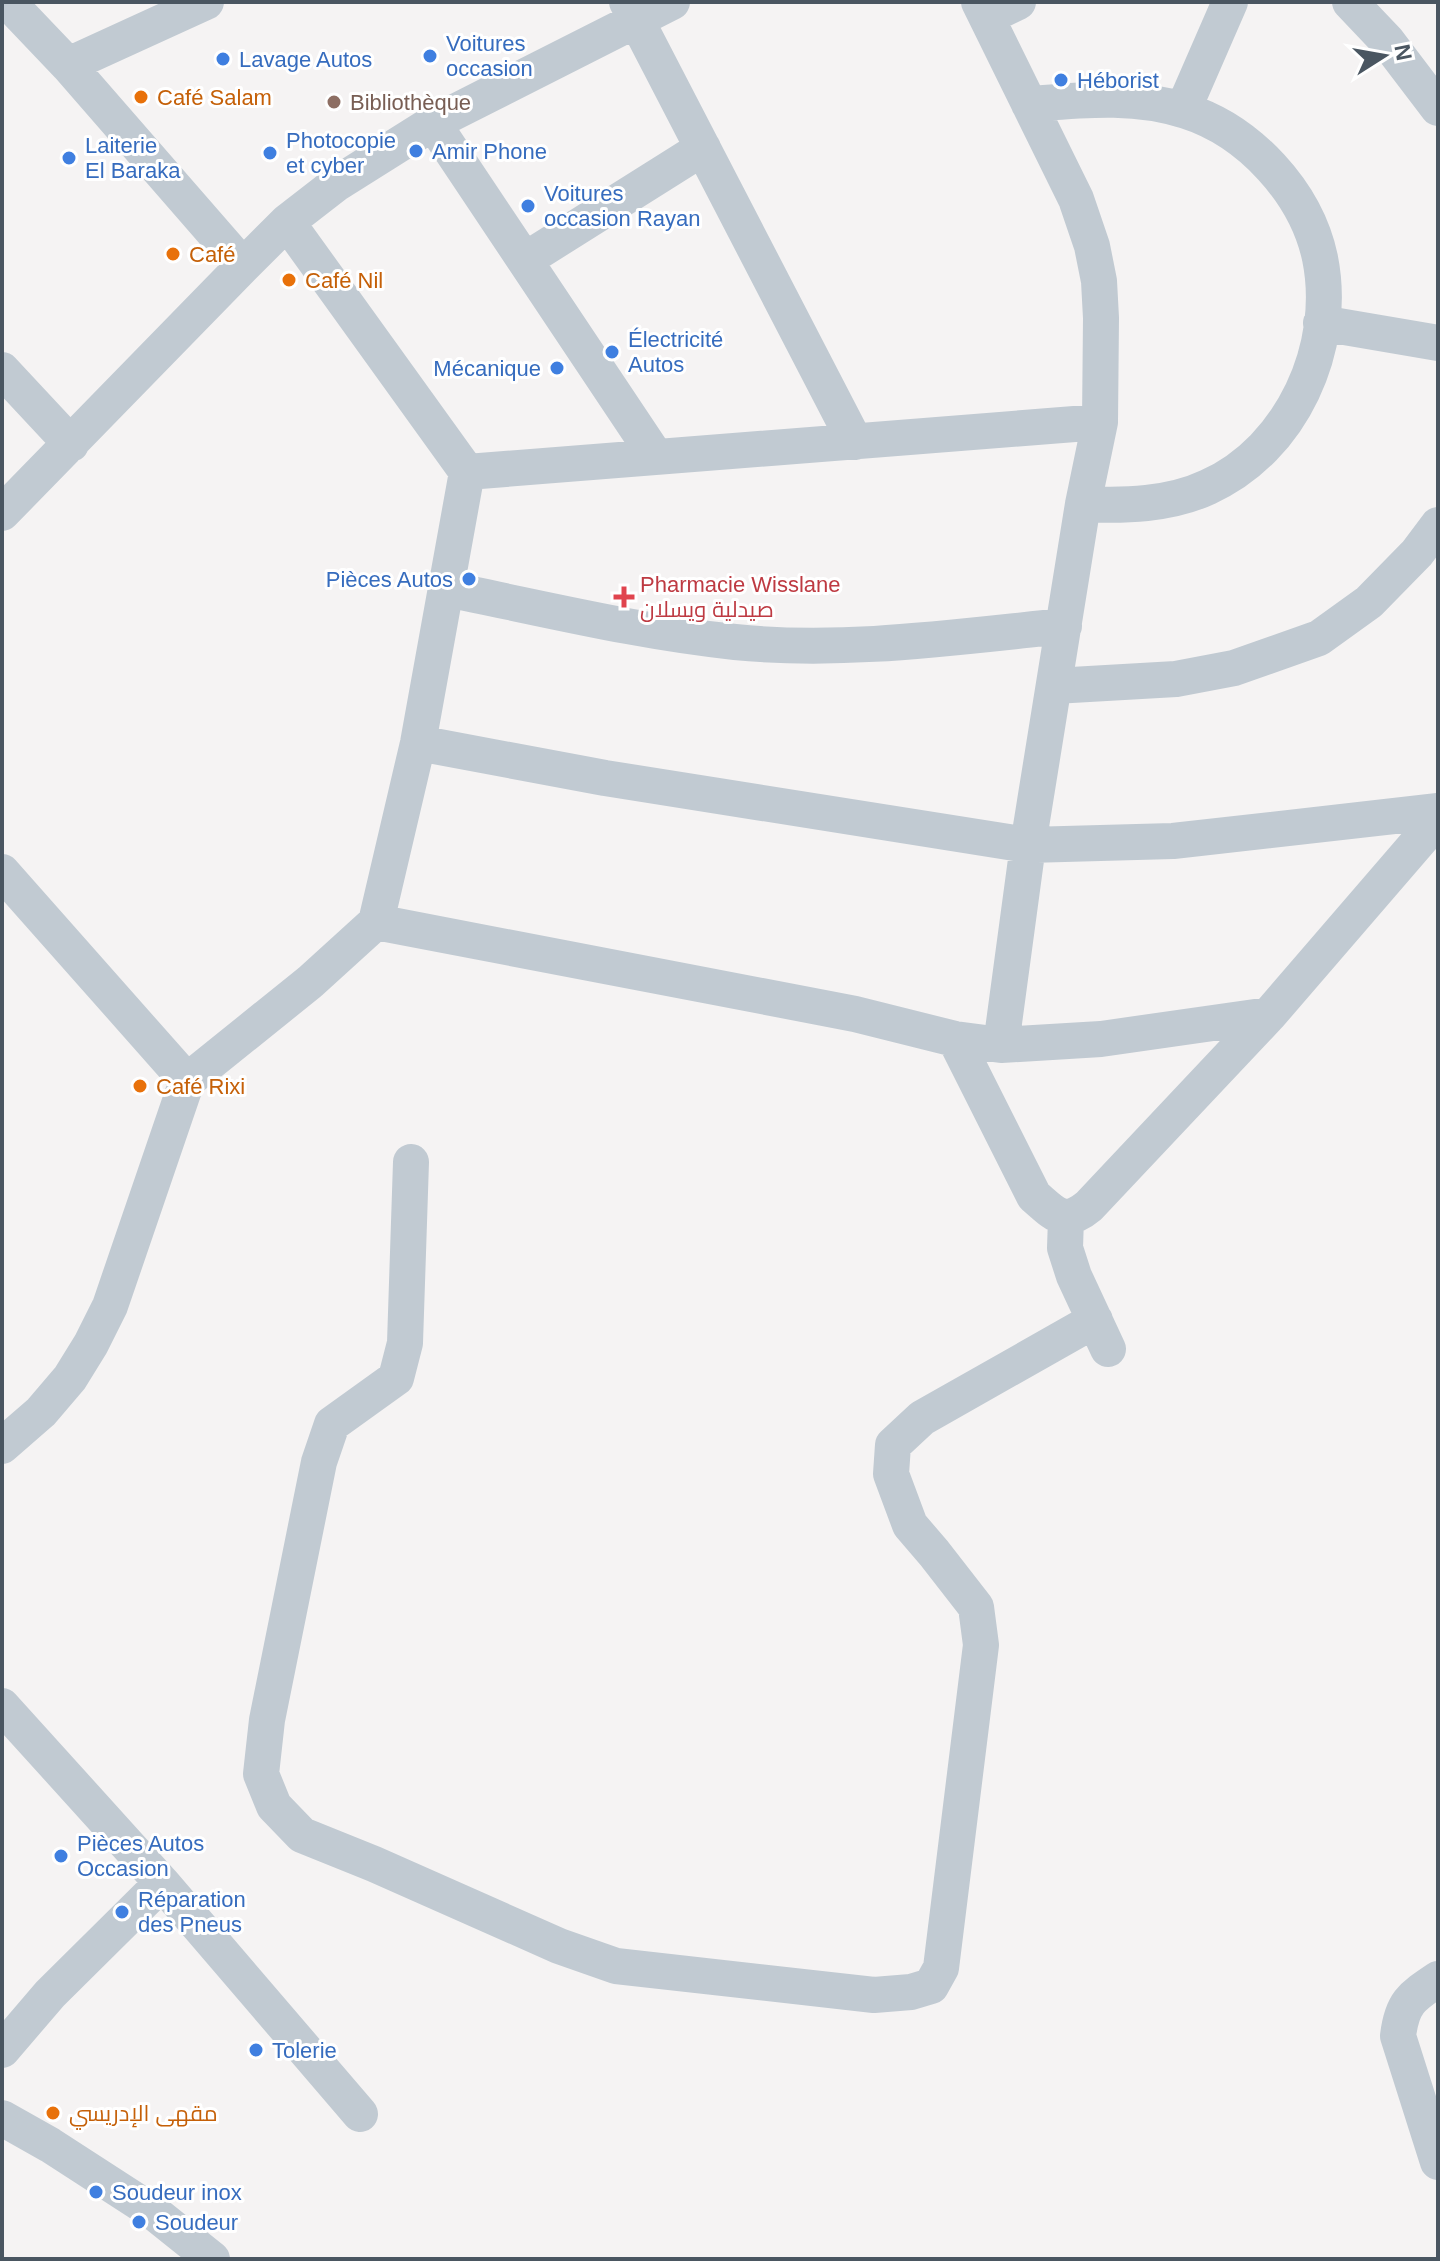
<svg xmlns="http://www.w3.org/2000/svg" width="1440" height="2261" viewBox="0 0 1440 2261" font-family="Arial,Cairo,sans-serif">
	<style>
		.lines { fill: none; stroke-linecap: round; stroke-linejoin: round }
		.minor { stroke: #c1cad2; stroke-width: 36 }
		.shop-dot { fill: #3f7fe0; stroke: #fff; stroke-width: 3 }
		.food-dot { fill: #e8710a; stroke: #fff; stroke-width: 3 }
		.education-dot { fill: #8d6e63; stroke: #fff; stroke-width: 3 }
		.health-dot { fill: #e0444e; stroke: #fff; stroke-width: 3 }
		.labels { text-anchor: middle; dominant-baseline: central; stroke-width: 6; stroke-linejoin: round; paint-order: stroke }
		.shop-label { font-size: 22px; fill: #366cbe; stroke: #fff; text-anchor: start }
		.food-label { font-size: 22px; fill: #c56008; stroke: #fff; text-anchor: start }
		.education-label { font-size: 22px; fill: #785e54; stroke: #fff; text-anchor: start }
		.health-label { font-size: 22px; fill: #be3a42; stroke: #fff; text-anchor: start }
	</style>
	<rect width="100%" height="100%" fill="#f5f3f3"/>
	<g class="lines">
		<path class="minor" d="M 8,2 L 68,65 L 243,266
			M 627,2 L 855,442
			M 979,2 L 1076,199 L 1092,246 L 1099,281 L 1101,318 L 1100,422 L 1083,504 L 1028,845 L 1001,1045
			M 1350,2 L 1387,41 L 1438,108
			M 987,17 L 1018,2
			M 68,65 L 206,2
			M 1029,104 C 1081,100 1135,94 1186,111 C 1249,131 1306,192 1320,258 C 1338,347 1292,449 1208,487 C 1170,505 1124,506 1083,504
			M 1183,110 L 1230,2
			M 433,123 L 656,457
			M 525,260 L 703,148
			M 1321,323 L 1438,343
			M 2,370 L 71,444
			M 467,472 L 1100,422
			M 2,513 L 243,266 L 287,222 L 336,184 L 433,123 L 672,2
			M 446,589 C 542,608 638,632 735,642 C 844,653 955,637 1064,626
			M 1054,686 L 1176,679 L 1234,668 L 1319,638 L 1369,602 L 1417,553 L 1438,525
			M 418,743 L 605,778 L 1028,845 L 1173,841 L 1438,811
			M 2,872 L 187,1081
			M 376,922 L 855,1014 L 955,1039 L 1001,1045 L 1101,1039 L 1269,1015
			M 955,1039 L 1034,1196 C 1055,1214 1064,1227 1089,1206 L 1269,1015 L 1438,819
			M 411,1162 L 405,1343 L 396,1378 L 332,1424 L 319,1462 L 267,1720 L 261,1774 L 274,1806 L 302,1835 L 374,1864 L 559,1946 L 616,1966 L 874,1995 L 911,1992 L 931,1986 L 941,1968 L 981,1645 L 976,1607 L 934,1553 L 910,1525 L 891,1474 L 893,1445 L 922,1418 L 1095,1320
			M 1066,1218 L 1065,1248 L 1074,1276 L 1108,1349
			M 2,1446 L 41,1412 L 70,1378 L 91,1344 L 110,1306 L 187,1081 L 310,982 L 376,922 L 418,743 L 467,472 L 287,222
			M 2,1706 L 162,1883 L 360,2114
			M 1438,1979 C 1411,1997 1402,2003 1398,2036 L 1438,2162
			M 2,2050 L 50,1994 L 162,1883
			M 2,2118 L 50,2145 L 152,2211 L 212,2259"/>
	</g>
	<g class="shop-dot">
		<circle cx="430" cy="56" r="8"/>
		<circle cx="223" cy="59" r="8"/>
		<circle cx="1061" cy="80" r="8"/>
		<circle cx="416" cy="151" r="8"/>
		<circle cx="270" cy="153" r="8"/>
		<circle cx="69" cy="158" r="8"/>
		<circle cx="528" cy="206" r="8"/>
		<circle cx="612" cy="352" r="8"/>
		<circle cx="557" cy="368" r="8"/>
		<circle cx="469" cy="579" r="8"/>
		<circle cx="61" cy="1856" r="8"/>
		<circle cx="122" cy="1912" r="8"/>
		<circle cx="256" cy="2050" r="8"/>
		<circle cx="96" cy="2192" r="8"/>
		<circle cx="139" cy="2222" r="8"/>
	</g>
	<g class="food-dot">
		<circle cx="141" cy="97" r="8"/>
		<circle cx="173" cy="254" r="8"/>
		<circle cx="289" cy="280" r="8"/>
		<circle cx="140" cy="1086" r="8"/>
		<circle cx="53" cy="2113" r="8"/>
	</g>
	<circle class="education-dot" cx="334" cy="102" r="8"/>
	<path class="health-dot" d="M620 585h8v8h8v8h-8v8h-8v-8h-8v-8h8z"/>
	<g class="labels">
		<g class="shop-label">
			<text x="446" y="43">Voitures<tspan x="446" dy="25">occasion</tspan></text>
			<text x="239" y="59">Lavage Autos</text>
			<text x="1077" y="80">Héborist</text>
			<text x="286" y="140">Photocopie<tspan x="286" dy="25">et cyber</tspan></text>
			<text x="85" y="145">Laiterie<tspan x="85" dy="25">El Baraka</tspan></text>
			<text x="432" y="151">Amir Phone</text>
			<text x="544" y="193">Voitures<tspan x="544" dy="25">occasion Rayan</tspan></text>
			<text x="628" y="339">Électricité<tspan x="628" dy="25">Autos</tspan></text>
			<text x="541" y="368" text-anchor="end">Mécanique</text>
			<text x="453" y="579" text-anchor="end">Pièces Autos</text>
			<text x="77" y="1843">Pièces Autos<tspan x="77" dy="25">Occasion</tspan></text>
			<text x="138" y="1899">Réparation<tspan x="138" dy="25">des Pneus</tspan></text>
			<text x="272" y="2050">Tolerie</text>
			<text x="112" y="2192">Soudeur inox</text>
			<text x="155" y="2222">Soudeur</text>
		</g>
		<g class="food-label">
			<text x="157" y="97">Café Salam</text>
			<text x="189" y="254">Café</text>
			<text x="305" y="280">Café Nil</text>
			<text x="156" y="1086">Café Rixi</text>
			<text x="69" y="2113">مقهى الإدريسي</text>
		</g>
		<g class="education-label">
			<text x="350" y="102">Bibliothèque</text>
		</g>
		<g class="health-label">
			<text x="640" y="584">Pharmacie Wisslane<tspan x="640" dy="25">صيدلية ويسلان</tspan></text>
		</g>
	</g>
	<rect width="1440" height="2261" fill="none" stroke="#4a5661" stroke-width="8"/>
	<g transform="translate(1384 56) rotate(79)" stroke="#ffffff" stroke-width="6" paint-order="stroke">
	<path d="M0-6L14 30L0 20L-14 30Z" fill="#4a5661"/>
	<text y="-12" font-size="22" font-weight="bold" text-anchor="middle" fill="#4a5661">N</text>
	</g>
</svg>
